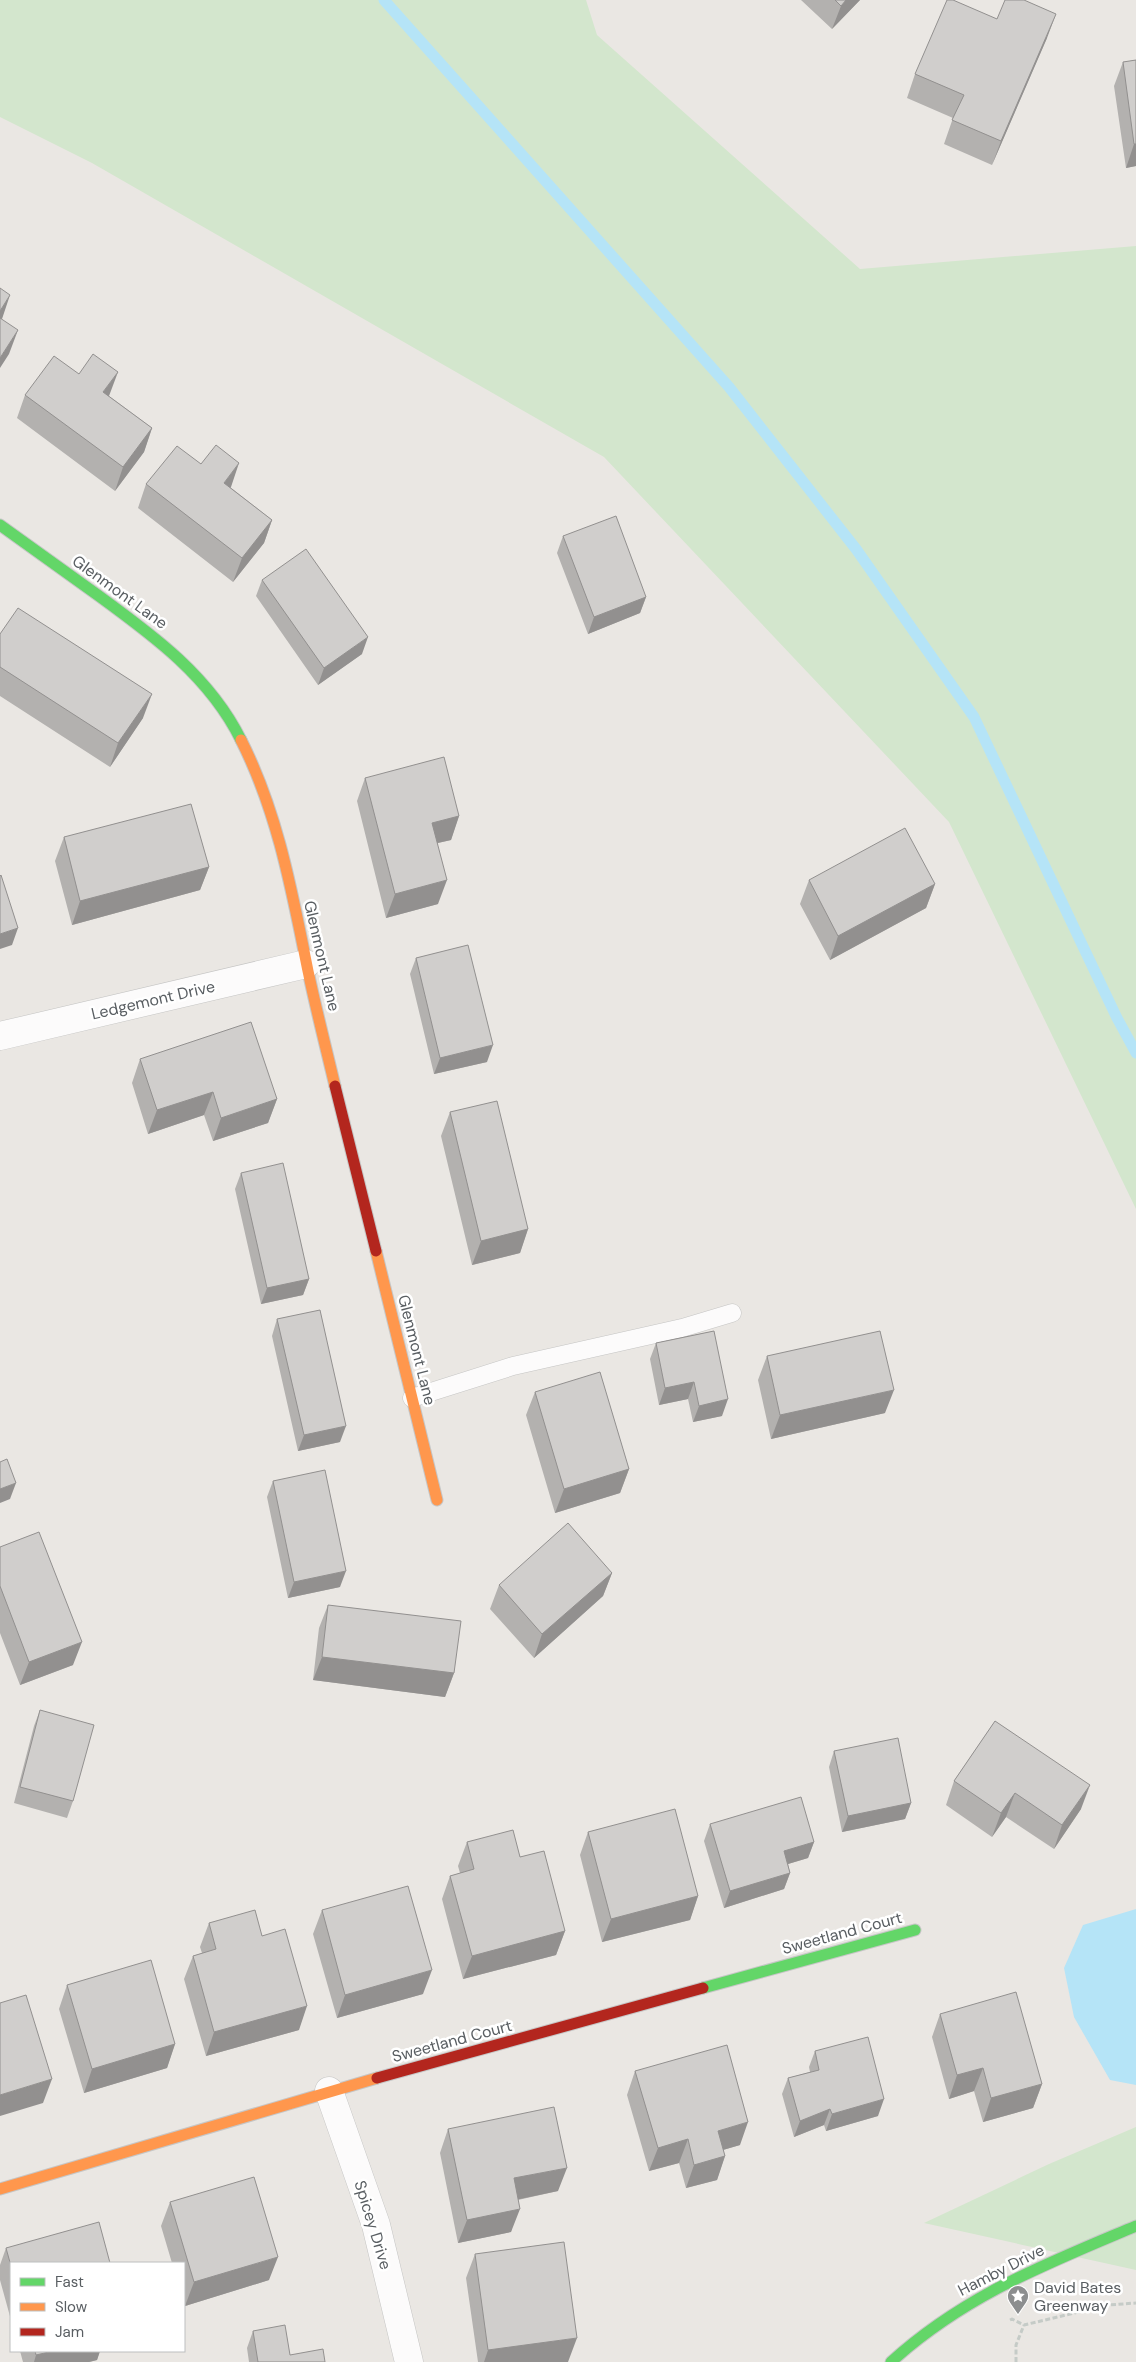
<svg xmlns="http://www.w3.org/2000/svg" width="1136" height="2362" viewBox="0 0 1136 2362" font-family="'DM Sans',sans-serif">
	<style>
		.green { fill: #d3e6cd }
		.water { fill: #b5e4f7 }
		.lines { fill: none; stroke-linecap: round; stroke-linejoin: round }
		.stream { stroke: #b5e4f7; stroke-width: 11 }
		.lane-casing { stroke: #c5c5c4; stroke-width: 19 }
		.street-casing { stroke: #c5c5c4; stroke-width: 29 }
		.fast-casing { stroke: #c6c6c6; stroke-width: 13 }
		.slow-casing { stroke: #c6c6c6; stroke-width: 13 }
		.jam-casing { stroke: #c6c6c6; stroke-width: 13 }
		.path { stroke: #c5cbc7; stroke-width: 3; stroke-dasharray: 5 2.5; stroke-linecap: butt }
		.lane { stroke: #fcfbfb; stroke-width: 18 }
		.street { stroke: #fcfbfb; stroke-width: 28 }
		.fast { stroke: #63d668; stroke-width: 11 }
		.slow { stroke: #ff974d; stroke-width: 11 }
		.jam { stroke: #b3261e; stroke-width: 11 }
		.wall { fill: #b3b1af }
		.shaded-wall { fill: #92908f }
		.building { fill: #d0cecc; stroke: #92908f }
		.labels { text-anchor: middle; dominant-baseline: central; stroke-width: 5; stroke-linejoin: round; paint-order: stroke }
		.street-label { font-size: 16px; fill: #595e62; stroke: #fff }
		.poi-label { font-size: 16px; fill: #595e62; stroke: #fff; text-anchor: start }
	</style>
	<rect width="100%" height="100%" fill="#eae7e3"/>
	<path class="green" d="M 0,0 L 586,0 L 597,35 L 860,269 L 1136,246 L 1136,1209 L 949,822 L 604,457 L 92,163 L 0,117 Z
		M 1136,2127 L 1136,2270 L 924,2223 L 1049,2164 Z"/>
	<path class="water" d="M 1136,1909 L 1136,2085 L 1110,2080 L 1074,2017 L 1064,1968 L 1083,1925 Z"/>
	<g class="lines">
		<path class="stream" d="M 384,0 L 729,387 L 856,549 L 974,717 L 1117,1018 L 1136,1053"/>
		<g class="lane-casing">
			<path id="lane" d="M 412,1398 L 513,1366 L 682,1328 L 732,1313"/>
		</g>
		<g class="street-casing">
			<path id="street" d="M 0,1036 L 306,964
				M 329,2091 L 376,2225 L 409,2362"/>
		</g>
		<g class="fast-casing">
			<path id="fast" d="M 0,525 C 33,549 66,572 99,596 C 154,636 210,677 241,740
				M 703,1988 L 915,1930
				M 891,2362 C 965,2295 1046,2264 1136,2226"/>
		</g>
		<g class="slow-casing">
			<path id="slow" d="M 241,740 C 278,813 292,892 308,971 C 316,1009 326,1048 335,1086
				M 376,1251 L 437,1500
				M 0,2189 L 377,2078"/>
		</g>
		<g class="jam-casing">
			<path id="jam" d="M 335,1086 L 376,1251
				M 377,2078 L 703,1988"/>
		</g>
		<path class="path" d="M 1010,2320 L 1012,2319 L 1024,2325 L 1108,2305 L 1136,2303
			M 1016,2362 L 1016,2345 L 1024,2325"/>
		<use href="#lane" class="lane"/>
		<use href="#street" class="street"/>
		<use href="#fast" class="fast"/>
		<use href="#slow" class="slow"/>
		<use href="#jam" class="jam"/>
	</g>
	<path class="wall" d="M 801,0 L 860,0 L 832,29 Z
		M 997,19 L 1047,38 L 992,165 L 944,144 L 953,118 L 907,98 L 915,74 Z
		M 1136,60 L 1136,166 L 1126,168 L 1114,86 L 1123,62 Z
		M 25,395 L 109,396 L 152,428 L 144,452 L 115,491 L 17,418 Z
		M 146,484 L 230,487 L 272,520 L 264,543 L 233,582 L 138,508 Z
		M 563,536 L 646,597 L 640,613 L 588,634 L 557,553 Z
		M 262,580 L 362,654 L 318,685 L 256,596 Z
		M 0,634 L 143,718 L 110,767 L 0,696 Z
		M 365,778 L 459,816 L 451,840 L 438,843 L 438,904 L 386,918 L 357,801 Z
		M 64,837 L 209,867 L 200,890 L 72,925 L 55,861 Z
		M 809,880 L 935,884 L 926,908 L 830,960 L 800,904 Z
		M 416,958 L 487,1062 L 434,1074 L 410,974 Z
		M 140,1059 L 277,1099 L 268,1123 L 213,1141 L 204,1115 L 148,1134 L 132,1083 Z
		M 450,1112 L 528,1229 L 520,1253 L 472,1265 L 441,1136 Z
		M 241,1173 L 309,1279 L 303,1295 L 261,1304 L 235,1189 Z
		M 277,1319 L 340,1442 L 298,1451 L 272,1336 Z
		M 714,1331 L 722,1416 L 693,1422 L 688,1399 L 659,1405 L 650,1359 L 656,1343 Z
		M 767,1356 L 885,1413 L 771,1439 L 758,1380 Z
		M 535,1392 L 629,1469 L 620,1493 L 555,1513 L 526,1415 Z
		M 273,1481 L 340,1587 L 288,1598 L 267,1497 Z
		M 0,1547 L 73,1665 L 20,1685 L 0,1633 Z
		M 612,1573 L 603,1596 L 534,1658 L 490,1609 L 499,1585 Z
		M 328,1605 L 454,1673 L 445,1697 L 313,1680 L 319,1628 Z
		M 40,1710 L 73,1801 L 67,1818 L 14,1803 L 34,1726 Z
		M 995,1721 L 1081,1809 L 1054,1849 L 1006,1817 L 992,1837 L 946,1805 L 954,1781 Z
		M 834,1751 L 911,1803 L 905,1819 L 842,1832 L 829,1767 Z
		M 710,1824 L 814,1842 L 808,1858 L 788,1864 L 790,1873 L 784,1889 L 724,1908 L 704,1841 Z
		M 588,1832 L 698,1896 L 690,1920 L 602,1942 L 580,1855 Z
		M 467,1842 L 520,1857 L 565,1931 L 556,1955 L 463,1979 L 442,1899 L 450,1876 L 460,1873 L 458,1866 Z
		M 322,1910 L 423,1994 L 337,2018 L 313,1934 Z
		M 209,1923 L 262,1936 L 299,2030 L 206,2056 L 184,1979 L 193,1956 L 202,1953 L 200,1947 Z
		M 67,1985 L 175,2044 L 167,2068 L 84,2093 L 59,2009 Z
		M 940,2014 L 1042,2084 L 1033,2108 L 983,2122 L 974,2091 L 949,2099 L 932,2037 Z
		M 815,2051 L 878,2116 L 826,2131 L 824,2125 L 794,2137 L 782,2094 L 788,2078 L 810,2072 L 809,2067 Z
		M 635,2071 L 740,2145 L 723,2150 L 725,2156 L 717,2180 L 686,2188 L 679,2163 L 649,2171 L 627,2095 Z
		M 448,2129 L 558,2191 L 518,2200 L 511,2232 L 458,2243 L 440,2153 Z
		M 170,2202 L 269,2280 L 185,2306 L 184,2302 L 184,2263 L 172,2263 L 161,2226 Z
		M 6,2248 L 11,2263 L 11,2320 L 0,2280 L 0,2265 Z
		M 475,2254 L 568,2362 L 478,2362 L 466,2278 Z
		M 253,2331 L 290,2355 L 325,2362 L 249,2362 L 247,2348 Z
		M 20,2351 L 100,2351 L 97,2360 L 89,2362 L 23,2362 Z"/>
	<path class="shaded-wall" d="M 846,0 L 860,0 L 832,29 L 841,6 Z
		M 1056,14 L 1047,38 L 992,165 L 1001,141 Z
		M 1134,144 L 1136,144 L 1136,166 L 1126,168 Z
		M 10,295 L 2,319 L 0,321 L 0,311 Z
		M 18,330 L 9,354 L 0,368 L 0,358 Z
		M 118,372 L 109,396 L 95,416 L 103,392 Z
		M 152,428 L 144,452 L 115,491 L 123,467 Z
		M 239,463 L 231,487 L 216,506 L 224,483 Z
		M 272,520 L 264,543 L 233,582 L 242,558 Z
		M 646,597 L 640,613 L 588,634 L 594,617 Z
		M 368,637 L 362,654 L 318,685 L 324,668 Z
		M 152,694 L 143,718 L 110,767 L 118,743 Z
		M 459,816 L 451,840 L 424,846 L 432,823 Z
		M 209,867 L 200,890 L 72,925 L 80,901 Z
		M 447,880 L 438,904 L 386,918 L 395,894 Z
		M 935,884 L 926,908 L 830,960 L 838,936 Z
		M 18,928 L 12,945 L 0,949 L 0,934 Z
		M 493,1045 L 487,1062 L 434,1074 L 440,1058 Z
		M 213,1092 L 204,1115 L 148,1134 L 157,1110 Z
		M 277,1099 L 268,1123 L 213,1141 L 221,1118 Z
		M 528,1229 L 520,1253 L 472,1265 L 481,1241 Z
		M 309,1279 L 303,1295 L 261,1304 L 267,1288 Z
		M 694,1382 L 688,1399 L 659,1405 L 665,1388 Z
		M 894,1390 L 885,1413 L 771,1439 L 780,1415 Z
		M 728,1399 L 722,1416 L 693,1422 L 699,1406 Z
		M 346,1426 L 340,1442 L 298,1451 L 304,1435 Z
		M 629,1469 L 620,1493 L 555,1513 L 564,1489 Z
		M 16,1483 L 10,1499 L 0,1503 L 0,1489 Z
		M 346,1571 L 340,1587 L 288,1598 L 294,1582 Z
		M 612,1573 L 603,1596 L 534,1658 L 542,1634 Z
		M 82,1642 L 73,1665 L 20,1685 L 29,1662 Z
		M 322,1657 L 454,1673 L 445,1697 L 313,1680 Z
		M 1090,1785 L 1081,1809 L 1054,1849 L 1062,1825 Z
		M 1015,1793 L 1006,1817 L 992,1837 L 1001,1813 Z
		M 911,1803 L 905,1819 L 842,1832 L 848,1816 Z
		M 814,1842 L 808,1858 L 778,1867 L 784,1851 Z
		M 790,1873 L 784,1889 L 724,1908 L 730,1891 Z
		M 698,1896 L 690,1920 L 602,1942 L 611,1919 Z
		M 565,1931 L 556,1955 L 463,1979 L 472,1956 Z
		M 432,1970 L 423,1994 L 337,2018 L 345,1995 Z
		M 307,2006 L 299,2030 L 206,2056 L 214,2032 Z
		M 175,2044 L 167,2068 L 84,2093 L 92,2069 Z
		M 983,2068 L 974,2091 L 949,2099 L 957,2075 Z
		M 52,2079 L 43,2103 L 0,2116 L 0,2095 Z
		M 1042,2084 L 1033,2108 L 983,2122 L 991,2098 Z
		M 884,2099 L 878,2116 L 826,2131 L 832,2114 Z
		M 830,2109 L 824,2125 L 794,2137 L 800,2121 Z
		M 748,2122 L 740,2145 L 709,2154 L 718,2131 Z
		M 688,2139 L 679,2163 L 649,2171 L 658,2148 Z
		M 725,2156 L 717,2180 L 686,2188 L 694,2165 Z
		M 567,2168 L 558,2191 L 506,2202 L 514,2178 Z
		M 520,2209 L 511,2232 L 458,2243 L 467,2220 Z
		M 278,2257 L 269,2280 L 185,2306 L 194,2282 Z
		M 577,2338 L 568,2362 L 484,2362 L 488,2350 Z
		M 53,2351 L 100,2351 L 97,2360 L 89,2362 L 34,2362 L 36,2355 Z"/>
	<path class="building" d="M 835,0 L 846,0 L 841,6 Z
		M 947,0 L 953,0 L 997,19 L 1005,0 L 1024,0 L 1056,14 L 1001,141 L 952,120 L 964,95 L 915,74 Z
		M 1136,60 L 1136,144 L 1134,144 L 1123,62 Z
		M 0,288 L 10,295 L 0,311 Z
		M 0,318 L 18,330 L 0,358 Z
		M 93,354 L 118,372 L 103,392 L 152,428 L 123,467 L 25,395 L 54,356 L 79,374 Z
		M 216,445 L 239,463 L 224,483 L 272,520 L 242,558 L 146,484 L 177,446 L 201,464 Z
		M 616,516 L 646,597 L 594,617 L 563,536 Z
		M 306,549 L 368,637 L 324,668 L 262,580 Z
		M 18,608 L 152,694 L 118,743 L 0,667 L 0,634 Z
		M 444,757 L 459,816 L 432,823 L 447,880 L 395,894 L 365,778 Z
		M 191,804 L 209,867 L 80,901 L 64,837 Z
		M 905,828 L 935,884 L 838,936 L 809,880 Z
		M 1,875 L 18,928 L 0,934 L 0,876 Z
		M 468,945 L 493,1045 L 440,1058 L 416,958 Z
		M 251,1022 L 277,1099 L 221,1118 L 213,1092 L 157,1110 L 140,1059 Z
		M 497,1101 L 528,1229 L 481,1241 L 450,1112 Z
		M 283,1163 L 309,1279 L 267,1288 L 241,1173 Z
		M 320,1310 L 346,1426 L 304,1435 L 277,1319 Z
		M 714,1331 L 728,1399 L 699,1406 L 694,1382 L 665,1388 L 656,1343 Z
		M 880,1331 L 894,1390 L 780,1415 L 767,1356 Z
		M 600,1372 L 629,1469 L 564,1489 L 535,1392 Z
		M 7,1459 L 16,1483 L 0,1489 L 0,1462 Z
		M 325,1470 L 346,1571 L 294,1582 L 273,1481 Z
		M 568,1523 L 612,1573 L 542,1634 L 499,1585 Z
		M 39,1532 L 82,1642 L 29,1662 L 0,1586 L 0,1547 Z
		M 328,1605 L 461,1621 L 454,1673 L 322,1657 Z
		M 40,1710 L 94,1725 L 73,1801 L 20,1787 Z
		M 995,1721 L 1090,1785 L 1062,1825 L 1015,1793 L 1001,1813 L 954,1781 Z
		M 898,1738 L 911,1803 L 848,1816 L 834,1751 Z
		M 801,1797 L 814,1842 L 784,1851 L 790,1873 L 730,1891 L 710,1824 Z
		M 675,1809 L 698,1896 L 611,1919 L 588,1832 Z
		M 513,1830 L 520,1857 L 544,1851 L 565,1931 L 472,1956 L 450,1876 L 474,1869 L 467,1842 Z
		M 408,1886 L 432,1970 L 345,1995 L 322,1910 Z
		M 255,1910 L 262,1936 L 285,1929 L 307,2006 L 214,2032 L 193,1956 L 216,1949 L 209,1923 Z
		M 151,1960 L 175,2044 L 92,2069 L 67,1985 Z
		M 1016,1992 L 1042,2084 L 991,2098 L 983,2068 L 957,2075 L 940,2014 Z
		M 26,1995 L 52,2079 L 0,2095 L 0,2003 Z
		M 868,2037 L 884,2099 L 832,2114 L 830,2109 L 800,2121 L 788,2078 L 819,2070 L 815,2051 Z
		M 727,2045 L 748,2122 L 718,2131 L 725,2156 L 694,2165 L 688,2139 L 658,2148 L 635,2071 Z
		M 554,2107 L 567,2168 L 514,2178 L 520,2209 L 467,2220 L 448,2129 Z
		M 254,2177 L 278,2257 L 194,2282 L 170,2202 Z
		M 99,2222 L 110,2263 L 11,2263 L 11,2266 L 6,2248 Z
		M 564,2242 L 577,2338 L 488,2350 L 475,2254 Z
		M 285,2325 L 290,2355 L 323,2349 L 325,2362 L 258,2362 L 253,2331 Z
		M 35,2351 L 53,2351 L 36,2355 Z"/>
	<defs>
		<g id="sight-pin" transform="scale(1.125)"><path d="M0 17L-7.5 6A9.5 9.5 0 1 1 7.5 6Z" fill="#8c8e8f" stroke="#fff"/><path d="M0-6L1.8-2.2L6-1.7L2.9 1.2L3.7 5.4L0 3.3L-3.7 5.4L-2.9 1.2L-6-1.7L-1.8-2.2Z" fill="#fff"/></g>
	</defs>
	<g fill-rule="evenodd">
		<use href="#sight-pin" x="1018" y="2296"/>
	</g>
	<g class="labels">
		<g class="street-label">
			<text transform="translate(120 592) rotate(36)">Glenmont Lane</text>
			<text transform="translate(322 956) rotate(77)">Glenmont Lane</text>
			<text transform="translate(153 1000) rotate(-13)">Ledgemont Drive</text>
			<text transform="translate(417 1350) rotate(76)">Glenmont Lane</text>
			<text transform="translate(842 1933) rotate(-15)">Sweetland Court</text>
			<text transform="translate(452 2041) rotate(-15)">Sweetland Court</text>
			<text transform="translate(373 2225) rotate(73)">Spicey Drive</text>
			<text transform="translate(1001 2270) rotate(-27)">Hamby Drive</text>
		</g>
		<g class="poi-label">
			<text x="1034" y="2287">David Bates<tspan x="1034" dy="18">Greenway</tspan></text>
		</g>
	</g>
	<rect x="10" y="2262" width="175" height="90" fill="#ffffff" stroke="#bdbfc0"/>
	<rect x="20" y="2278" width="25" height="8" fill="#63d668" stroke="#bdbfc0"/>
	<text x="55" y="2287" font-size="15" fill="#595e62">Fast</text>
	<rect x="20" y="2303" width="25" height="8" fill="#ff974d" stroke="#bdbfc0"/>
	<text x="55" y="2312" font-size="15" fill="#595e62">Slow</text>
	<rect x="20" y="2328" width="25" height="8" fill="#b3261e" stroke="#bdbfc0"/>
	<text x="55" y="2337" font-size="15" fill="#595e62">Jam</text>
</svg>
